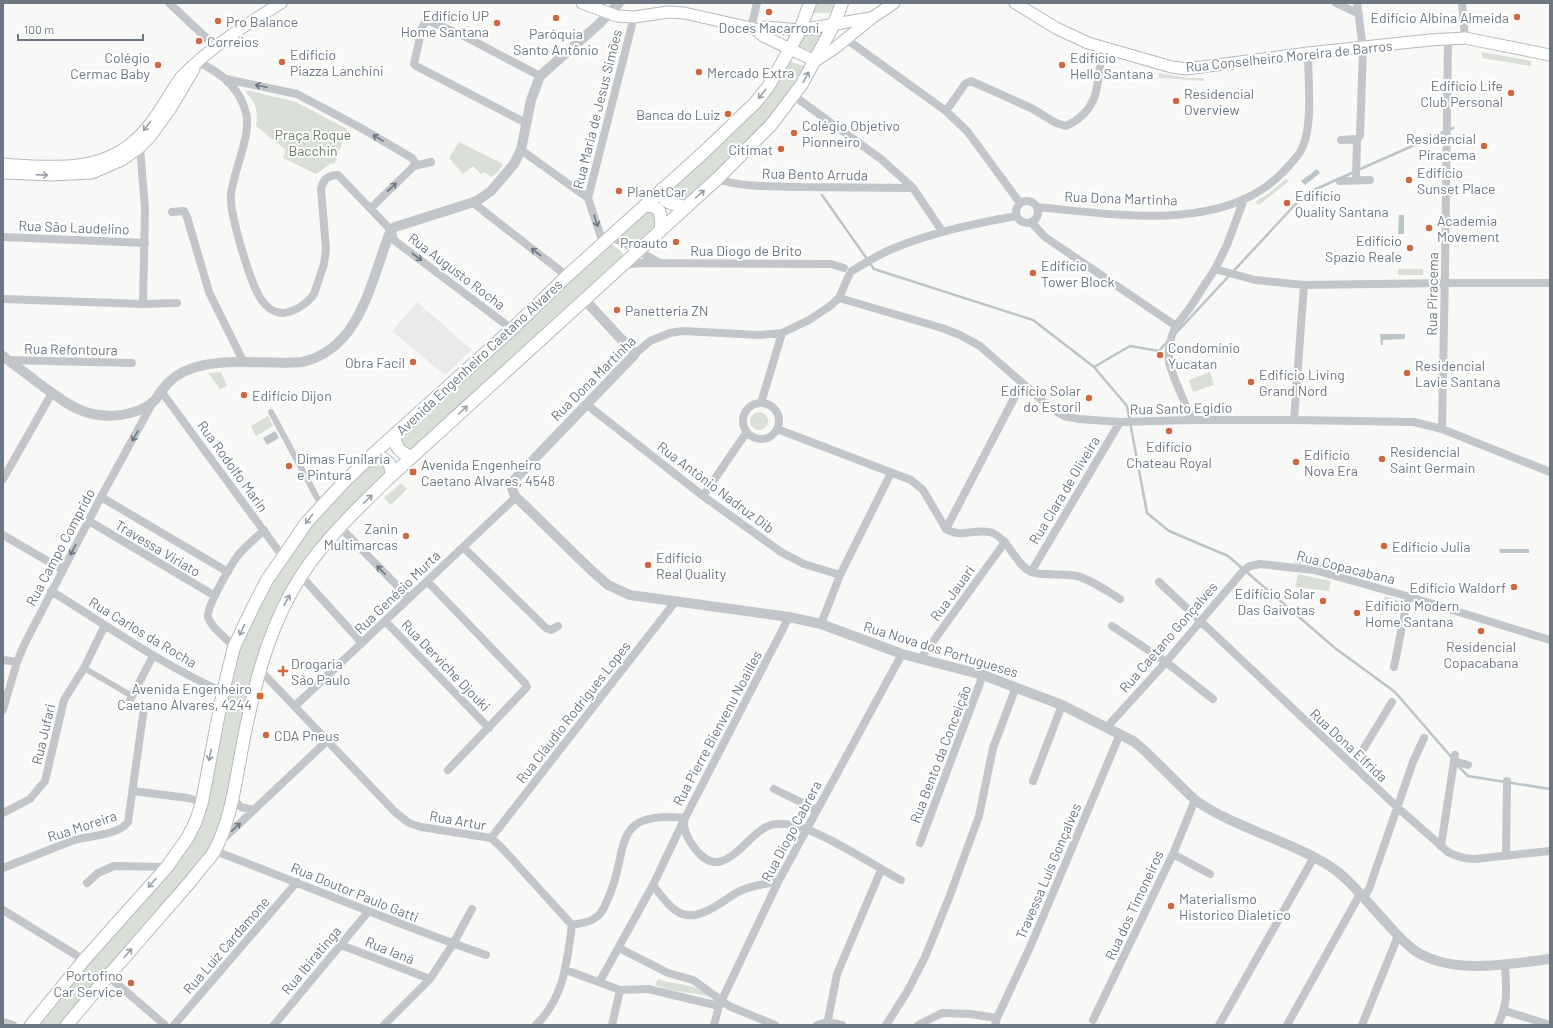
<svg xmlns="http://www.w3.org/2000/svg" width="1553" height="1028" viewBox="0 0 1553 1028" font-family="Barlow,sans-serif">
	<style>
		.built { fill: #e8eae9 }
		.green { fill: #d9ded7 }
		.water { fill: #bbc4c8 }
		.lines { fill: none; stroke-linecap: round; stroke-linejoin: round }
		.stream { stroke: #bbc4c8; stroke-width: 2.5 }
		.secondary-casing { stroke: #b5b9bd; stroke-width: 13 }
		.primary-casing { stroke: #b6b9bd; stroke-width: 14 }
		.pedestrian { stroke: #c2c5c9; stroke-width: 6 }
		.minor { stroke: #c2c5c9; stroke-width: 8 }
		.tertiary { stroke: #c2c5c9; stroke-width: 10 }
		.secondary { stroke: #fff; stroke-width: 11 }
		.primary { stroke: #fff; stroke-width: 12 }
		.oneway { stroke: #97a0a8 }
		.oneway2 { stroke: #6b7783 }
		.poi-dot { fill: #ce673f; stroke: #fff; stroke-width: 1.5 }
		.labels { text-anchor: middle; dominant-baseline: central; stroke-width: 4; stroke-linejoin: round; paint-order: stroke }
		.poi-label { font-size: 14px; fill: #6b7783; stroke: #fff; text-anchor: start }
		.street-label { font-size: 14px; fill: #6b7783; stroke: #fff }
		.park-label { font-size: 14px; fill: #6b7b69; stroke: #fff }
	</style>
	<rect width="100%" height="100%" fill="#f8f8f6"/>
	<path class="built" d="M 417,302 L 472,350 L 445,375 L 392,331 Z"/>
	<path class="green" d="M 816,3 L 837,3 L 833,13 L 812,13 Z
		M 826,27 L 809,57 L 796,49 L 804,32 Z
		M 1482,52 L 1531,61 L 1531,66 L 1482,58 Z
		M 789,61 L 804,66 C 792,86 781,105 766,122 C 740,151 710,177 681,202 L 667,196 L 668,190 Z
		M 1159,73 L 1187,78 L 1204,78 L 1204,81 L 1159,78 Z
		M 247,90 L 296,102 L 347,129 L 335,163 L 330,164 L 316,174 L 283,158 L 286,150 L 256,126 C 258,112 257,103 246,93 Z
		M 459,142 L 503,164 L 499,171 L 491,177 L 485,172 L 481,174 L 473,166 L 463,174 L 449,158 Z
		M 1286,179 L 1289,181 L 1259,205 L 1255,202 L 1269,193 Z
		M 649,208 L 654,209 L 658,224 L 635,245 L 621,237 L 627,229 Z
		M 611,244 L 621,251 L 623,255 L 408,453 L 403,450 L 400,437 Z
		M 1398,269 L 1423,269 L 1423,275 L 1398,275 Z
		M 221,372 L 227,386 L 220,389 L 208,373 Z
		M 1210,372 L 1214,385 L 1193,392 L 1189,380 Z
		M750 421a9 9 0 1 1 18 0a9 9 0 1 1-18 0Z
		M 268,416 L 273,426 L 256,436 L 251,426 Z
		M 374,460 L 382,460 L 389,473 L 281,602 L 254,666 L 223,819 L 211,850 L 61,1025 L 35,1025 L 192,841 L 213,761 L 240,645 L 271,581 L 298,543 L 325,510 Z
		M 401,483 L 407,489 L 391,505 L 384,498 Z
		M 1295,558 L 1350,565 L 1350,572 L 1294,563 Z
		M 1298,574 L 1331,581 L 1329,591 L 1295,587 Z
		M 1385,596 L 1402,602 L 1400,607 L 1383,603 Z
		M 658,979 C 675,986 698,982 709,998 L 703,995 L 670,990 L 655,985 Z"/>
	<path class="water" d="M 1317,169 L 1320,173 L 1305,185 L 1301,181 Z
		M 1399,215 L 1404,215 L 1404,234 L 1398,234 Z
		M 1380,334 L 1405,334 L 1405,339 L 1383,340 L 1383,345 L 1381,345 Z
		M 275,431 L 279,438 L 267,445 L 263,438 Z
		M 1499,549 L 1529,549 L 1529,553 L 1500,553 Z"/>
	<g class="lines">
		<path class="stream" d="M 1358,170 L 1453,128
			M 822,195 L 874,269 L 1033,320 L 1094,367 L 1127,406 L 1147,513 L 1169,531 L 1228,556 L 1335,648 L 1395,692 L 1453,759
			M 1176,333 L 1305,194 L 1354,172
			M 1094,367 L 1130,346 L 1159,351 L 1167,342
			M 1458,766 L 1468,776 L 1550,789"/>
		<g class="secondary-casing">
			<path id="secondary" d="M 582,3 L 617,16 L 634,17 L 668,12 L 684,13 L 751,28 L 757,30 L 763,36 L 815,61 L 835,48 L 873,17 L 894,3
				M 1015,3 L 1056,28 L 1088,43 L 1172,67 L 1186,69 L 1308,53 L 1430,40 L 1465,38 L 1550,55
				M 757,30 L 765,27 L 800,30 L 870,18
				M 3,164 C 48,167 98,173 134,141 C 153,125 167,97 181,77 C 211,47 245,25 281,3
				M 3,173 L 51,175 L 92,173 L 122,160 L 140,147 L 150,137 L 171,108 L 194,69"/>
		</g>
		<g class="primary-casing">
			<path id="primary" d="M 662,189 C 661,205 676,204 686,207
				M 644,206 C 663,204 661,217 661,230
				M 396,433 C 393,446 400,453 412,457
				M 371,456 C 385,457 393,462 391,476
				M 31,1025 L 84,960 L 167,867 L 188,837 L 196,821 L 202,802 L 223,692 L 234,647 L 253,607 L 267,580 L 307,522 L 345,481 L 371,456 L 512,329 L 567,276 L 704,152 L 755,103 L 768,87 L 790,49 L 800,30 L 810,3
				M 67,1025 C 98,987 131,950 163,913 C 176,898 189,884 201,868 C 206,862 212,856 215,850 C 234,814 238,762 247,723 C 258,671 272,621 301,576 C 325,539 359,507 391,476 L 717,179 L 771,125 L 802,84 L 834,24 L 842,3"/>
		</g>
		<path class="pedestrian" d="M 271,412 L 321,505
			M 84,668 L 132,696"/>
		<path class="minor" d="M 169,3 L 215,46
			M 1336,3 L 1359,14
			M 1462,3 L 1465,38
			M 751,28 L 757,3
			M 846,39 L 946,111 L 967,131 L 1020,203
			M 198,62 C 220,72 240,88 246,113 C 252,135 233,171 231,195 C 229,213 251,285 261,299 C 266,307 274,313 283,313 C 295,312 308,303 314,294 L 324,264 L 326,249 L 321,189 C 323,179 329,175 338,175 L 391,230 L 395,241 L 512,329
			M 226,79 L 297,94 L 361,128 L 412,158 L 415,163 L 414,166 L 371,208
			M 794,96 L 881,159 L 901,177 L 913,188 L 942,231
			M 946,111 L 965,84 L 971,81 L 1031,108 L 1056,123 L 1066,126 C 1102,109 1097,82 1102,48
			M 526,123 L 416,66 L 414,64 L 422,28 L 425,22 L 429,21 L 466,37 L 540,76
			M 1341,140 L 1357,139
			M 521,150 L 588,198 L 634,17
			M 414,166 L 431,162
			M 717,179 C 744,188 775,186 802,187 C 839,187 876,188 913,188
			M 1356,180 L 1357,139 L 1360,136 L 1363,48 L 1357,3
			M 1340,181 L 1370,180
			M 588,198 L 603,243
			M1016 212a11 11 0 1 1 22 0a11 11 0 1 1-22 0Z
			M 472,202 L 567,276
			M 1037,207 C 1113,214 1224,234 1283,172 C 1290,164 1299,157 1303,146 C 1313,123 1308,79 1308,53
			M 172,212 L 184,211 L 187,217 L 209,292 L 244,363
			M 1031,222 L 1045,237 L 1176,326
			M 611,236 L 660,263
			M 3,237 L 145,243
			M 623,265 L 641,263 L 831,264 L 844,268
			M 1215,269 L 1255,280 L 1304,285 L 1445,283 L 1550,283
			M 852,271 C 865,263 878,255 892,249 C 932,232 974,224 1016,216
			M 839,298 L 942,328 L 960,335 L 980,346 L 1052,409 L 1064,416 L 1079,419 L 1120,422 L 1192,420 L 1294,420 L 1414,422 L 1442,429 L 1550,472
			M 3,299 L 143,304 L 145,209 L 140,147
			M 143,304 L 177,303
			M 635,354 L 650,341 L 670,333 L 683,331 L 759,335 L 782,333 L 809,320 L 830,306 L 839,298 L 849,275
			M 8,360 L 132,363
			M 161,391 L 283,557
			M743 421a18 18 0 1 1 36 0a18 18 0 1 1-36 0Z
			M 761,403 L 782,333
			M 586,404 L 703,496 L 781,552 L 804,564 L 840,575
			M 1192,420 L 1175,380 L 1169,363 L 1169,349 L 1172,335 L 1176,326 L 1189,309 L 1215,269 L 1227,245 L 1244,199
			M 1294,420 L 1304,285
			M 777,429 L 911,480 L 923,490 L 946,529 C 960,539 978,527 993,533 C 1010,541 1015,564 1031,572 C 1040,576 1065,573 1077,576 C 1092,580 1107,591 1120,599
			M 1442,429 L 1445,270 L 1448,39
			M 3,479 L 52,393
			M 703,496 L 746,433
			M 101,497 L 228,572
			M 89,521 L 215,596
			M 340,527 L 409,598
			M 946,529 L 1022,383
			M 3,535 L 63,570
			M 463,547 L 546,628 L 551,630 L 558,626
			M 1031,572 L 1120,422
			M 301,576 L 362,643
			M 427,581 L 525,683 L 527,687 L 448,770
			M 1159,582 L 1397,807 L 1448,852 C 1457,857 1464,859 1475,859 L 1550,851
			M 51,591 C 108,626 162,665 223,692
			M 789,617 L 685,818 C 680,832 699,860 714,862 C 730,864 748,839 760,831 C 765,827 772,824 777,824 C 810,821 870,864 901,880
			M 385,621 L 489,728
			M 821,624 L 840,575 L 891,473
			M 1112,626 L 1166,662 L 1213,699
			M 234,647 C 228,640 210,626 208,617 C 206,607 232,563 239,554 C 247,545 256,538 264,530
			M 921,658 L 1005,542
			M 3,660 L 17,662
			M 1394,667 L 1408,597
			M 259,669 L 395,812 L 409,823 L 421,827 L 491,838 L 502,848 L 572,925 C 567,962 564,998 536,1025
			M 130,700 L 153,656
			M 295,706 L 516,497
			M 3,710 L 17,662 L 24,645 L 101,497 L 153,402
			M 1107,727 L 1166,662 L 1243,571 L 1250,566 L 1260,564 L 1314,570 L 1410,597 L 1550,640
			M 1454,761 L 1468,765
			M 1353,766 L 1392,702
			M 1033,781 L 1062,705
			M 774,789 L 817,810
			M 133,791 L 188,798 L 202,802
			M 232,798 L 241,807 L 254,810
			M 3,813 L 30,799 L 45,781 L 64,700 L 84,668 L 105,625
			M 491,838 L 675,602
			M 221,841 L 328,740
			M 920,843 L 983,675
			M 1441,846 L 1455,755
			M 215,851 C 306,885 395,924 486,955
			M 1173,854 L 1210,874
			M 1506,856 L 1507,781
			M 3,868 L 74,840 C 89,836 119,835 128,822 L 144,708
			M 87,883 L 98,873 L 114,866 L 167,867
			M 653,885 C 675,915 686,926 721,903 C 726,900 731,896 736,893 C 749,886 764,884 778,882
			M 1363,898 L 1369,889 L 1413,762 L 1424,738
			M 3,910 L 84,960
			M 572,925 C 580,923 589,923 595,918 C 601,915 604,908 607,901 C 631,851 607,810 685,818
			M 341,945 L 430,979
			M 619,948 L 668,973 L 693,980 L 729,1006 L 775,1025
			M 566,970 L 620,990 L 648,989 L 719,1006
			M 108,976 L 165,1025
			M 600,981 L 653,885 L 683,822
			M 1505,1011 L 1550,1025
			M 1093,1020 L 1173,854 L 1195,800
			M 3,1022 L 13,1025
			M 174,1025 L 297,882
			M 274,1025 L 368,912
			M 384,1025 L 430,979 L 453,944 L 472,909
			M 612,1025 L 620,990
			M 714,1025 L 719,1006 L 778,882 L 902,654
			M 817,1025 L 827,1022 L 842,1025
			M 827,1025 L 837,974 L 881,870
			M 886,1025 L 907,992 L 925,957 L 949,898 L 979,816 L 993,748 L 1016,687
			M 918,1025 L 942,1013 L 970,1014 L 997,1018
			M 995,1025 L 997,1018 L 1031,945 L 1120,734
			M 1219,1025 L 1314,857
			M 1287,1025 L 1360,894
			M 1362,1025 L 1398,936
			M 1498,1025 C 1509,1001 1506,989 1505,964"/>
		<path class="tertiary" d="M 585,300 L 635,354 L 514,480 C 511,487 512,491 516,497 L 592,571 L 608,585 L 630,595 L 789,617 L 821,624 L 902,654 L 983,675 L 1062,705 L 1133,741 L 1145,751 L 1195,800 C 1236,829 1287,839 1328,865 C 1349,878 1365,900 1382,918 C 1393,930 1403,943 1417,952 C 1455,975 1508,964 1550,959
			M 3,356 C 14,365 26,373 37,382 C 51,392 66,405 83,411 C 104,419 135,417 153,402 C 157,399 159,394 162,390 C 170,379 180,372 193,368 C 228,357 267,365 302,362 C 362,349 371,278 391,230 L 395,227 L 477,201 L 491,191 L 514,164 L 521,150 L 531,100 L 540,76 L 599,24 L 619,3"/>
		<use href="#secondary" class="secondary"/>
		<use href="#primary" class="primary"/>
	</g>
	<defs><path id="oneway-shaft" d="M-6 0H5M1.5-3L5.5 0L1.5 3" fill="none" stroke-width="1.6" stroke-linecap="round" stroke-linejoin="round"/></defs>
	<g class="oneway">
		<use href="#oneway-shaft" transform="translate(806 77) rotate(-62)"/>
		<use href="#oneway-shaft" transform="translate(762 94) rotate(128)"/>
		<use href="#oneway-shaft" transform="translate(147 126) rotate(128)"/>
		<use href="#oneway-shaft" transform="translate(42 175) rotate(2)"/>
		<use href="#oneway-shaft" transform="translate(700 194) rotate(-42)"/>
		<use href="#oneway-shaft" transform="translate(463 410) rotate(-42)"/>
		<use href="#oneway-shaft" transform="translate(368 499) rotate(-44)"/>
		<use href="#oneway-shaft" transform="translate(309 519) rotate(128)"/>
		<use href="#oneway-shaft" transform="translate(287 600) rotate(-61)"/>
		<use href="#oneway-shaft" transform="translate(242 630) rotate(115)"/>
		<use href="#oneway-shaft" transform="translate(210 755) rotate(101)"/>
		<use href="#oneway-shaft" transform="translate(152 883) rotate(132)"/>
		<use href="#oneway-shaft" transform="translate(128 953) rotate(-48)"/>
	</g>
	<g class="oneway2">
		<use href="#oneway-shaft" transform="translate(261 86) rotate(-168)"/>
		<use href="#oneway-shaft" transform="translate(378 138) rotate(-149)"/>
		<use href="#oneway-shaft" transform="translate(392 187) rotate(-44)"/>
		<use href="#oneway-shaft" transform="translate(596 221) rotate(72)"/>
		<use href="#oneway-shaft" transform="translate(536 252) rotate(-142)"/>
		<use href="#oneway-shaft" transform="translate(417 257) rotate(37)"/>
		<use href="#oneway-shaft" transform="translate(135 436) rotate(120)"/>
		<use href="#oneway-shaft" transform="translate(73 550) rotate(118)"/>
		<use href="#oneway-shaft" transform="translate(381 570) rotate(-134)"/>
		<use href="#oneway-shaft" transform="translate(236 827) rotate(-43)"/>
	</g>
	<g class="poi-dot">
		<circle cx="769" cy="12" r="4"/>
		<circle cx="1517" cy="17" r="4"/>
		<circle cx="556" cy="18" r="4"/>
		<circle cx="218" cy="21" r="4"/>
		<circle cx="497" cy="23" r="4"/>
		<circle cx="199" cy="41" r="4"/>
		<circle cx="282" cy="62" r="4"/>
		<circle cx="158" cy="65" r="4"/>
		<circle cx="1062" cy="65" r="4"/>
		<circle cx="699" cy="72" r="4"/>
		<circle cx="1511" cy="93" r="4"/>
		<circle cx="1176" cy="101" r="4"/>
		<circle cx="728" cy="114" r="4"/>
		<circle cx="794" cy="133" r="4"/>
		<circle cx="1484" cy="146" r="4"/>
		<circle cx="781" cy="149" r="4"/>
		<circle cx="1409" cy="180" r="4"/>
		<circle cx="619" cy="191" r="4"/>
		<circle cx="1287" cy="203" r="4"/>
		<circle cx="1429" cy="228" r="4"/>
		<circle cx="676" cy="242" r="4"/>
		<circle cx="1410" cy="248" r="4"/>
		<circle cx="1033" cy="273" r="4"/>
		<circle cx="617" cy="310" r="4"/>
		<circle cx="1160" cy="355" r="4"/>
		<circle cx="413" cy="362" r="4"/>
		<circle cx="1407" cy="373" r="4"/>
		<circle cx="1251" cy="382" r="4"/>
		<circle cx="244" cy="395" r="4"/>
		<circle cx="1089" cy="398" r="4"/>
		<circle cx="1169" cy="431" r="4"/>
		<circle cx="1382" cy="459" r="4"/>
		<circle cx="1296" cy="462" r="4"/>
		<circle cx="289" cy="466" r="4"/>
		<rect x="409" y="468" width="8" height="8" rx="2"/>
		<circle cx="406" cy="536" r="4"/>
		<circle cx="1384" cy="546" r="4"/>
		<circle cx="648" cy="565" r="4"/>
		<circle cx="1514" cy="587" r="4"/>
		<circle cx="1323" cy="601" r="4"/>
		<circle cx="1357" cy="613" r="4"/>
		<circle cx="1481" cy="631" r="4"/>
		<path d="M281 665h4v4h4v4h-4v4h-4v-4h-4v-4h4z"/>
		<rect x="256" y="692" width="8" height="8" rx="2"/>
		<circle cx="266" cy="735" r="4"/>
		<circle cx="1171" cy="906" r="4"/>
		<circle cx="131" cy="983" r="4"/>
	</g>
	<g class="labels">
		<g class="poi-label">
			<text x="489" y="15" text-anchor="end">Edifício UP<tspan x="489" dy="16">Home Santana</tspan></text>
			<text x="1509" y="17" text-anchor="end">Edifício Albina Almeida</text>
			<text x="226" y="21">Pro Balance</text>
			<text x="769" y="27" text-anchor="middle">Doces Macarroni</text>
			<text x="556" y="33" text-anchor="middle">Paróquia<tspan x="556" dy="16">Santo Antônio</tspan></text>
			<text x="207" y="41">Correios</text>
			<text x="290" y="54">Edifício<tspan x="290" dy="16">Piazza Lanchini</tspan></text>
			<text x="150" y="57" text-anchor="end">Colégio<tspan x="150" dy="16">Cermac Baby</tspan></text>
			<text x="1070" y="57">Edifício<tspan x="1070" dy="16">Hello Santana</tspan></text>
			<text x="707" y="72">Mercado Extra</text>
			<text x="1503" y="85" text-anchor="end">Edifício Life<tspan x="1503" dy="16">Club Personal</tspan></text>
			<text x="1184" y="93">Residencial<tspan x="1184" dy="16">Overview</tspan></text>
			<text x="720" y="114" text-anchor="end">Banca do Luiz</text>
			<text x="802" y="125">Colégio Objetivo<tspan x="802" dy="16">Pionneiro</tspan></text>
			<text x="1476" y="138" text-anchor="end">Residencial<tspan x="1476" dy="16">Piracema</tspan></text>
			<text x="773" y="149" text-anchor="end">Citimat</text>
			<text x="1417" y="172">Edifício<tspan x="1417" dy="16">Sunset Place</tspan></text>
			<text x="627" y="191">PlanetCar</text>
			<text x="1295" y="195">Edifício<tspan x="1295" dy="16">Quality Santana</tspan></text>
			<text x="1437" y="220">Academia<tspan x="1437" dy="16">Movement</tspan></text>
			<text x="1402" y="240" text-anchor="end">Edifício<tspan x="1402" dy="16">Spazio Reale</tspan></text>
			<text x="668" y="242" text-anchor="end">Proauto</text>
			<text x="1041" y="265">Edifício<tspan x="1041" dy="16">Tower Block</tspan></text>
			<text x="625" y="310">Panetteria ZN</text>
			<text x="1168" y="347">Condomínio<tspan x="1168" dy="16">Yucatan</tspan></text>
			<text x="405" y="362" text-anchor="end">Obra Facil</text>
			<text x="1415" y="365">Residencial<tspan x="1415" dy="16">Lavie Santana</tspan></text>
			<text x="1259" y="374">Edifício Living<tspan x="1259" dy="16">Grand Nord</tspan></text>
			<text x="1081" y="390" text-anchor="end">Edifício Solar<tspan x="1081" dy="16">do Estoril</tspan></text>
			<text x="252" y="395">Edifício Dijon</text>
			<text x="1169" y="446" text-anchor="middle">Edifício<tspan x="1169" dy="16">Chateau Royal</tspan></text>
			<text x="1390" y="451">Residencial<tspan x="1390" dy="16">Saint Germain</tspan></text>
			<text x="1304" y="454">Edifício<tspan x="1304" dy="16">Nova Era</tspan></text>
			<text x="297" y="458">Dimas Funilaria<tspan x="297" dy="16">e Pintura</tspan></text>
			<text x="421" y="464">Avenida Engenheiro<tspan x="421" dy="16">Caetano Alvares, 4548</tspan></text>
			<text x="398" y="528" text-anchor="end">Zanin<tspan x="398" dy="16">Multimarcas</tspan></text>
			<text x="1392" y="546">Edifício Julia</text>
			<text x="656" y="557">Edifício<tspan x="656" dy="16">Real Quality</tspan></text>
			<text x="1506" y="587" text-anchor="end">Edifício Waldorf</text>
			<text x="1315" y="593" text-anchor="end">Edifício Solar<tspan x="1315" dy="16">Das Gaivotas</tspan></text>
			<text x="1365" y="605">Edifício Modern<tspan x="1365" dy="16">Home Santana</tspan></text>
			<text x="1481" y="646" text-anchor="middle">Residencial<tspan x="1481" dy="16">Copacabana</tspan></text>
			<text x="291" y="663">Drogaria<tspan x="291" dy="16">São Paulo</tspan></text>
			<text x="252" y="688" text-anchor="end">Avenida Engenheiro<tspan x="252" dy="16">Caetano Alvares, 4244</tspan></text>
			<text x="274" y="735">CDA Pneus</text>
			<text x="1179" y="898">Materialismo<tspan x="1179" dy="16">Historico Dialetico</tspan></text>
			<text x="123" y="975" text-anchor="end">Portofino<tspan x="123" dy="16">Car Service</tspan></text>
		</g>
		<g class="street-label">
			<text transform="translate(1289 56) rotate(-6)">Rua Conselheiro Moreira de Barros</text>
			<text transform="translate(597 109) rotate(-76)">Rua Maria de Jesus Simões</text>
			<text transform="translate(815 174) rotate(1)">Rua Bento Arruda</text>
			<text transform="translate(1121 198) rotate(2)">Rua Dona Martinha</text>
			<text transform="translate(74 227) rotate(2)">Rua São Laudelino</text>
			<text x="746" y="250">Rua Diogo de Brito</text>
			<text transform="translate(457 271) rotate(37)">Rua Augusto Rocha</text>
			<text transform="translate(1432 294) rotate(-89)">Rua Piracema</text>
			<text transform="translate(71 349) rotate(1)">Rua Refontoura</text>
			<text transform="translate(479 357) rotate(-43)">Avenida Engenheiro Caetano Alvares</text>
			<text transform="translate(593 378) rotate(-45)">Rua Dona Martinha</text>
			<text transform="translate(1181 408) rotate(-1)">Rua Santo Egidio</text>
			<text transform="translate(233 466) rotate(54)">Rua Rodolfo Marin</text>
			<text transform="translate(716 487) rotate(37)">Rua Antônio Nadruz Dib</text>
			<text transform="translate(1064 490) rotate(-59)">Rua Clara de Oliveira</text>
			<text transform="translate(60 547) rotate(-62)">Rua Campo Comprido</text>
			<text transform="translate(158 548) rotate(31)">Travessa Viriato</text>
			<text transform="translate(1346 567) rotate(14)">Rua Copacabana</text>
			<text transform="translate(397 592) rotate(-44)">Rua Genésio Murta</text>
			<text transform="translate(952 593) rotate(-54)">Rua Jauari</text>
			<text transform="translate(143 632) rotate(31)">Rua Carlos da Rocha</text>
			<text transform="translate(1168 637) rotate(-49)">Rua Caetano Gonçalves</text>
			<text transform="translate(941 649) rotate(17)">Rua Nova dos Portugueses</text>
			<text transform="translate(446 665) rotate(46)">Rua Derviche Djouki</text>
			<text transform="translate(573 712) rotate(-52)">Rua Cláudio Rodrigues Lopes</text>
			<text transform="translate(717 728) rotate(-62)">Rua Pierre Bienvenu Noailles</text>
			<text transform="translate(43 734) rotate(-77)">Rua Jufari</text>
			<text transform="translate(1349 745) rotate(43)">Rua Dona Elfrida</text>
			<text transform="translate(940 754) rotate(-69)">Rua Bento da Conceição</text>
			<text transform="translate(458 820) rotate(10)">Rua Artur</text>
			<text transform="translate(82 826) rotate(-18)">Rua Moreira</text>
			<text transform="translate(791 831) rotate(-62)">Rua Diogo Cabrera</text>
			<text transform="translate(1048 871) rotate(-67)">Travessa Luís Gonçalves</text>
			<text transform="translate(355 892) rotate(22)">Rua Doutor Paulo Gatti</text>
			<text transform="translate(1134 905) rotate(-65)">Rua dos Timoneiros</text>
			<text transform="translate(226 945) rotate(-49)">Rua Luíz Cardamone</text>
			<text transform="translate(390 950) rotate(22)">Rua Ianá</text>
			<text transform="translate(311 960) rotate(-50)">Rua Ibiratinga</text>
		</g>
		<g class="park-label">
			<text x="313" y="134">Praça Roque<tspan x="313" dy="16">Bacchin</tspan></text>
		</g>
	</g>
	<rect width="1553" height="1028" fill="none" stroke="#6b7783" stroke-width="8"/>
	<path d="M18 34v6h125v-6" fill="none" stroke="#6b7783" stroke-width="2"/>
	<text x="24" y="34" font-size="12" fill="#6b7783" stroke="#ffffff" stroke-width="3" paint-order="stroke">100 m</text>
</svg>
